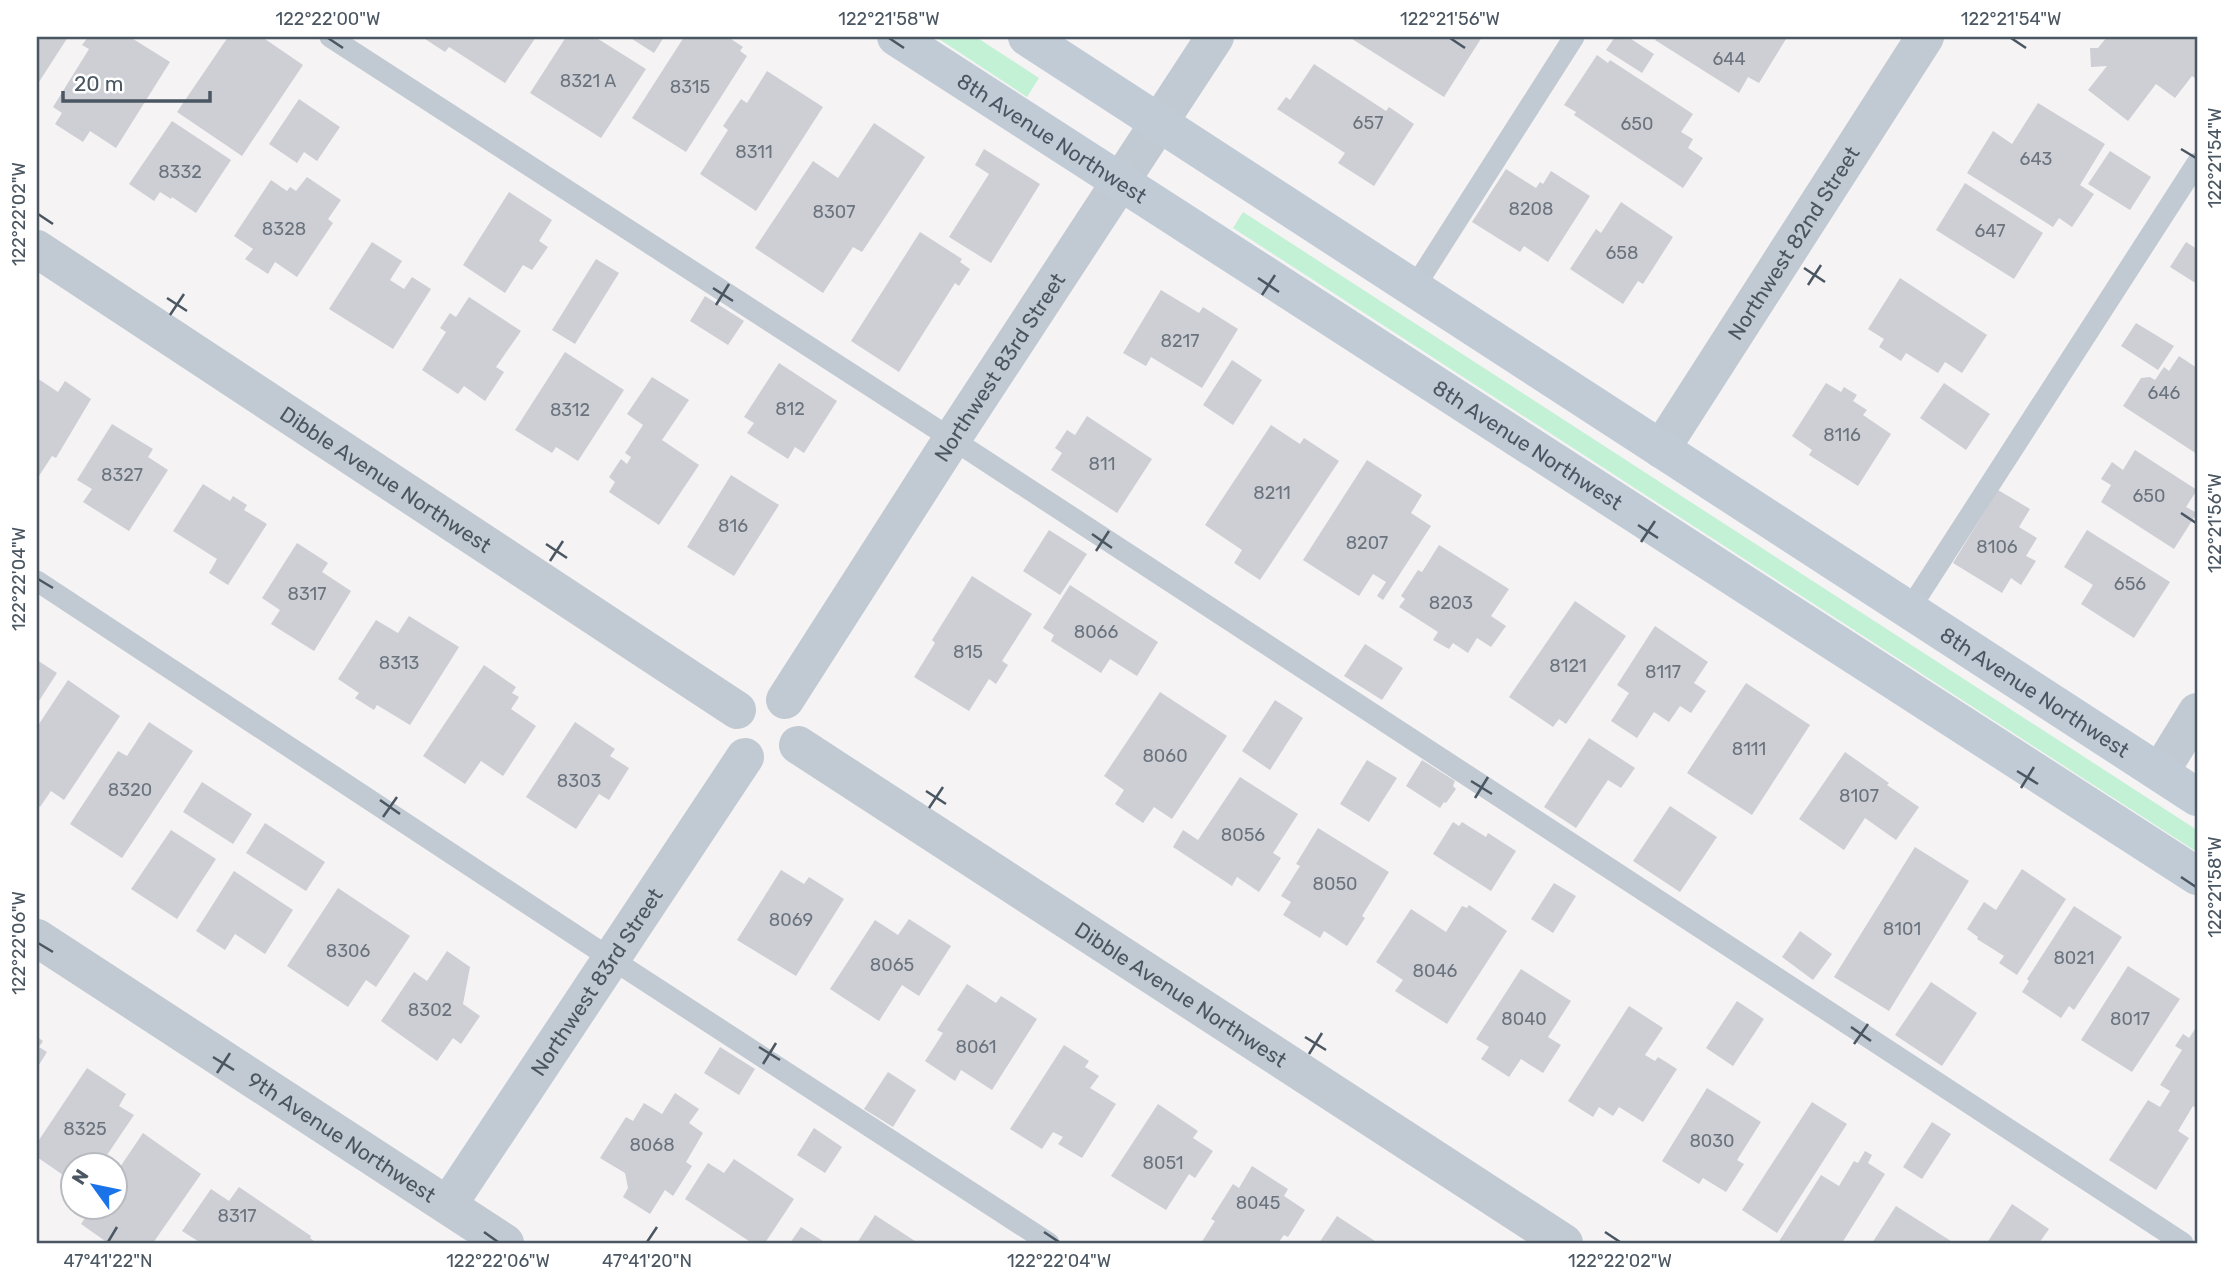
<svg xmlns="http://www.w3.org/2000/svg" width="2234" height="1280" viewBox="0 0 2234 1280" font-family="Rubik,sans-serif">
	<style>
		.green { fill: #c3f1d5 }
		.building { fill: #cdcfd5 }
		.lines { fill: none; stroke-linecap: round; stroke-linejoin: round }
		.lane { stroke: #c1cad2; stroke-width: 21 }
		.street { stroke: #c1cad2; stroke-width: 38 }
		.secondary { stroke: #c1cbd6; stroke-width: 38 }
		.ticks { fill: none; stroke: #4a5661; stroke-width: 2.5 }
		.labels { text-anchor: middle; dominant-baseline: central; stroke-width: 5; stroke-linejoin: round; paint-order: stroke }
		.number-label { font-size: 18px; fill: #6b747e }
		.street-label { font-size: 21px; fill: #4a5661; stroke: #fff }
		.neatline { fill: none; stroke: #4a5661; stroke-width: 2.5 }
		.ticks-label { font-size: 18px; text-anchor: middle; fill: #4a5661 }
	</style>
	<rect width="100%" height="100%" fill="#f5f3f3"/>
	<path class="green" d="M 936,37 L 976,37 L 1039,78 L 1027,97 Z
		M 1243,212 L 2197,830 L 2197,852 L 1233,228 Z"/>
	<path class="building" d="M 37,37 L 68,37 L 37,85 Z
		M 88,37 L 130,37 L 170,62 L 116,148 L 90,131 L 83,142 L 55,124 L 62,113 L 53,107 L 89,49 L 82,45 Z
		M 228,37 L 262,37 L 303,65 L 242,156 L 177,112 Z
		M 422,37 L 536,37 L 505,83 L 449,47 L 445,52 Z
		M 566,37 L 595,37 L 646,69 L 601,138 L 530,93 Z
		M 629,37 L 664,37 L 654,53 Z
		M 684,37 L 728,37 L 743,47 L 740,51 L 747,56 L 686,152 L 632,118 Z
		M 1349,37 L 1482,37 L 1444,97 Z
		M 1615,37 L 1628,37 L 1654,54 L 1642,73 L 1606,50 Z
		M 1658,37 L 1782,37 L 1786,39 L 1759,83 L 1748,77 L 1739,93 L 1655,40 Z
		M 2107,37 L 2197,37 L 2197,75 L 2195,78 L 2192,76 L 2175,98 L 2156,84 L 2128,121 L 2088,90 L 2107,66 L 2091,67 L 2090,48 L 2098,48 Z
		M 1597,55 L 1608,63 L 1610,60 L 1693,114 L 1681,132 L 1693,139 L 1688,148 L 1703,158 L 1683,188 L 1574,115 L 1576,112 L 1564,105 Z
		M 1314,64 L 1386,111 L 1389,107 L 1414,124 L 1374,186 L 1338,163 L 1345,153 L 1277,109 L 1286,97 L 1290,100 Z
		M 767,71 L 823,107 L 756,211 L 700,174 L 728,130 L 723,126 L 741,99 L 747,103 Z
		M 299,99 L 340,127 L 317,161 L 304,152 L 297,163 L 269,144 Z
		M 2038,103 L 2105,144 L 2080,185 L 2094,194 L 2072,227 L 2059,218 L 2053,227 L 1967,173 L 1993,131 L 2012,144 Z
		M 172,121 L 231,160 L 196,213 L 172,197 L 171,199 L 160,192 L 154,201 L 129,184 Z
		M 874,123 L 925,157 L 862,252 L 853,247 L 823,293 L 755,248 L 813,161 L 838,178 Z
		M 984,149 L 1040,184 L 991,263 L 949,237 L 989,174 L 975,165 Z
		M 2110,151 L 2151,177 L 2130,210 L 2088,184 Z
		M 1506,169 L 1536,188 L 1540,182 L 1543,184 L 1551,171 L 1590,196 L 1548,262 L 1524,246 L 1520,252 L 1472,222 Z
		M 307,177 L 341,200 L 328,219 L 333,223 L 297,277 L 275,262 L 268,274 L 245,259 L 253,249 L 234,236 L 271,180 L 287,191 L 290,187 L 296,191 Z
		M 1965,183 L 2043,233 L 2014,279 L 1936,230 Z
		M 509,192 L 552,220 L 539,241 L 548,247 L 532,270 L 523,265 L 505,293 L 463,265 Z
		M 1621,202 L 1673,237 L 1643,284 L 1638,281 L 1623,304 L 1570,269 L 1596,229 L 1601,233 Z
		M 920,232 L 962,259 L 960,262 L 970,269 L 959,286 L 955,283 L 899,372 L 851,341 Z
		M 372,242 L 402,261 L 390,280 L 404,289 L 412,277 L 431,289 L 393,349 L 329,309 Z
		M 2186,242 L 2197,249 L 2197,284 L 2170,267 Z
		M 596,259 L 619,273 L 575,344 L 552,330 Z
		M 1900,278 L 1987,335 L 1962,373 L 1945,362 L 1938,373 L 1906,353 L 1901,361 L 1879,347 L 1884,339 L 1868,329 Z
		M 1161,290 L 1199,313 L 1203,307 L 1238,329 L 1202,388 L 1151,357 L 1146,366 L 1123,353 Z
		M 705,296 L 744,321 L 728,345 L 690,321 Z
		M 469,297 L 521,331 L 496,367 L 504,372 L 485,401 L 464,386 L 458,394 L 422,370 L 446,332 L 440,328 L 450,313 L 456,317 Z
		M 2136,323 L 2174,346 L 2158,370 L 2121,346 Z
		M 565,352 L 624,390 L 578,461 L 556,447 L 552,453 L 515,430 Z
		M 2179,356 L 2197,368 L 2197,454 L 2123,406 L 2141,378 L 2150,377 L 2155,380 L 2164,367 L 2169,371 Z
		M 1232,360 L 1262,380 L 1233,425 L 1203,405 Z
		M 779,363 L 837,401 L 804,453 L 795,447 L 788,459 L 747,433 L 754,423 L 744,417 Z
		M 652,377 L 689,400 L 662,440 L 699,465 L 659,525 L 609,492 L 615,482 L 609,477 L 621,459 L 627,464 L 631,457 L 625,453 L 643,425 L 627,414 Z
		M 37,378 L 58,392 L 65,381 L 91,399 L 56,458 L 52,456 L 37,479 Z
		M 1826,383 L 1841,392 L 1844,387 L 1857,395 L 1853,401 L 1867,410 L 1863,415 L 1891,434 L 1858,486 L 1809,455 L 1812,450 L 1792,436 Z
		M 1944,383 L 1990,414 L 1966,450 L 1920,418 Z
		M 1087,416 L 1152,459 L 1117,513 L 1051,470 L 1062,453 L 1055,448 L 1067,430 L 1075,435 Z
		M 112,424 L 153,449 L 148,457 L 168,470 L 129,531 L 83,502 L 92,489 L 77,480 Z
		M 1271,425 L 1300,444 L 1304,438 L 1339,461 L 1260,580 L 1234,563 L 1242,550 L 1205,525 Z
		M 2135,450 L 2197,490 L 2186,507 L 2197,513 L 2174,549 L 2101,502 L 2111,485 L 2101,479 L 2112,462 L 2123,470 Z
		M 1367,460 L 1422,495 L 1411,513 L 1431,526 L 1383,600 L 1377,596 L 1386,582 L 1373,574 L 1359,596 L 1303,560 Z
		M 731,475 L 779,505 L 734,576 L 687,547 Z
		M 203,484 L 230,501 L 233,496 L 247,505 L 244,510 L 267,524 L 228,585 L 209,573 L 217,559 L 173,531 Z
		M 1998,490 L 2030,509 L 2019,527 L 2037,538 L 2026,556 L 2036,561 L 2021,585 L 2011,578 L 2002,593 L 1953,563 Z
		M 1049,530 L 1087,554 L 1060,595 L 1023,571 Z
		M 2087,530 L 2170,582 L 2134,638 L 2081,604 L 2093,585 L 2064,567 Z
		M 297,543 L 328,563 L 322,572 L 351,591 L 314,651 L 271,624 L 280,610 L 262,598 Z
		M 1439,545 L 1509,589 L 1491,616 L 1506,626 L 1491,647 L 1477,638 L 1468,653 L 1453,643 L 1449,649 L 1433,640 L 1438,632 L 1399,607 L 1405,599 L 1401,596 L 1418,570 L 1422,572 Z
		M 972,576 L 1032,614 L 1002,661 L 1008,665 L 996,684 L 989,679 L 969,711 L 914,677 L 935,643 L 932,640 Z
		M 1070,585 L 1158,642 L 1137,676 L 1110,659 L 1101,673 L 1051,641 L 1054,635 L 1043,628 Z
		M 1575,601 L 1626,636 L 1566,724 L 1559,719 L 1553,727 L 1509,697 Z
		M 409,616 L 459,647 L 410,725 L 377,705 L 374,710 L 355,698 L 359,693 L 338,679 L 376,620 L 398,633 Z
		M 1655,626 L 1708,662 L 1694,683 L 1706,691 L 1691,713 L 1680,706 L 1669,722 L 1654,712 L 1637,738 L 1611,721 L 1629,693 L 1617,685 Z
		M 1365,644 L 1403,668 L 1382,700 L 1344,676 Z
		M 37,660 L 57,673 L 37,704 Z
		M 484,665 L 516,687 L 512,693 L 519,697 L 511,709 L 536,726 L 503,776 L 481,761 L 465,784 L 423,756 Z
		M 68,680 L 120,716 L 64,800 L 51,791 L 40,807 L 37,805 L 37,727 Z
		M 1746,683 L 1810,725 L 1752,815 L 1687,773 Z
		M 1160,692 L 1227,736 L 1172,819 L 1154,807 L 1143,823 L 1115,804 L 1124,790 L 1104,776 Z
		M 1275,700 L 1303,718 L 1270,770 L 1242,751 Z
		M 149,722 L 193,751 L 122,858 L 70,824 L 118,751 L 127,756 Z
		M 575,722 L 615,749 L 610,756 L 629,768 L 609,800 L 599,794 L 576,829 L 526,797 Z
		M 1589,738 L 1635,768 L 1621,788 L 1608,780 L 1576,828 L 1544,807 Z
		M 1845,752 L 1889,783 L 1887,785 L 1919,807 L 1896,840 L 1865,818 L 1844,850 L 1799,819 Z
		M 1367,760 L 1397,778 L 1369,822 L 1340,804 Z
		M 1422,760 L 1455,781 L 1453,786 L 1456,789 L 1446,803 L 1444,802 L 1440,808 L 1406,786 Z
		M 1240,777 L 1298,814 L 1273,853 L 1281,858 L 1259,892 L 1237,877 L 1232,886 L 1173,847 L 1183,830 L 1198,840 Z
		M 202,782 L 252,814 L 233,844 L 183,812 Z
		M 1670,806 L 1717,837 L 1680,892 L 1633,861 Z
		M 1453,822 L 1459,826 L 1462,822 L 1486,837 L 1488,833 L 1516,851 L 1491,891 L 1433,854 Z
		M 265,823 L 325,862 L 306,891 L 246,853 Z
		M 1318,828 L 1389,872 L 1362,916 L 1365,918 L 1347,946 L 1324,931 L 1320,938 L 1283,915 L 1291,902 L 1281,896 L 1300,866 L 1296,864 Z
		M 171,830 L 216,859 L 177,919 L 131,889 Z
		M 1915,847 L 1969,881 L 1889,1011 L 1834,977 Z
		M 2022,869 L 2066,899 L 2017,975 L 1999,963 L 2004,956 L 1977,939 L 1978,937 L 1967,929 L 1984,902 L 1996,910 Z
		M 781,870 L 804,884 L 809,877 L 844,899 L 796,976 L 737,940 Z
		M 234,871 L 293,910 L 265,954 L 235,934 L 225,950 L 196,931 Z
		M 1554,883 L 1576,896 L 1553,933 L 1531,919 Z
		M 338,888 L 410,936 L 376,987 L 366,980 L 348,1007 L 287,966 Z
		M 1469,905 L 1507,931 L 1447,1024 L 1395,991 L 1403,980 L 1376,962 L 1411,909 L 1446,932 L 1462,906 L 1467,908 Z
		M 2074,906 L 2122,937 L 2074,1010 L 2069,1006 L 2061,1018 L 2022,992 L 2029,981 L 2027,979 Z
		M 909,919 L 951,946 L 919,996 L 902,985 L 879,1021 L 830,989 L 875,920 L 898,935 Z
		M 1800,931 L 1832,954 L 1813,980 L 1782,957 Z
		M 447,951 L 470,967 L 463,1004 L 480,1016 L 461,1044 L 453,1038 L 437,1061 L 381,1021 L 414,972 L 427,981 Z
		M 2128,966 L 2180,999 L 2132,1072 L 2081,1040 Z
		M 1521,969 L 1571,1001 L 1548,1037 L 1561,1045 L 1543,1073 L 1521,1059 L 1509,1077 L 1481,1059 L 1489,1047 L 1476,1039 Z
		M 1931,982 L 1977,1013 L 1942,1066 L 1895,1035 Z
		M 967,984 L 996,1003 L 1001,996 L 1037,1019 L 992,1090 L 961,1070 L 955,1081 L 925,1061 L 943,1033 L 937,1030 Z
		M 1737,1001 L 1764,1019 L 1733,1066 L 1706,1048 Z
		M 1629,1006 L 1663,1028 L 1645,1055 L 1655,1061 L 1658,1057 L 1677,1069 L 1643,1122 L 1619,1107 L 1613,1116 L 1599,1107 L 1593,1117 L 1568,1101 Z
		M 2197,1026 L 2197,1109 L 2193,1106 L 2178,1131 L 2189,1138 L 2156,1190 L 2109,1160 L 2148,1100 L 2160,1107 L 2170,1091 L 2160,1085 L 2182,1050 L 2175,1046 L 2183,1034 L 2189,1038 Z
		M 37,1037 L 43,1041 L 39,1047 L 47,1052 L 37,1068 Z
		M 1064,1045 L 1089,1061 L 1085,1067 L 1099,1076 L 1090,1088 L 1116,1104 L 1082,1158 L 1058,1144 L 1063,1137 L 1053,1132 L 1042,1149 L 1010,1129 Z
		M 720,1047 L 755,1069 L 739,1095 L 704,1073 Z
		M 87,1068 L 126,1094 L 119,1106 L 134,1115 L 101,1164 L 83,1164 L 75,1159 L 63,1175 L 37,1157 L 37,1143 Z
		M 888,1072 L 916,1090 L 893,1127 L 864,1109 Z
		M 1707,1088 L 1761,1122 L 1737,1160 L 1744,1164 L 1726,1192 L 1703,1178 L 1699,1184 L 1662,1161 Z
		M 675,1093 L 699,1109 L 689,1123 L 703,1133 L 686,1162 L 692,1166 L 673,1196 L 665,1190 L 650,1214 L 623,1197 L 628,1188 L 625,1173 L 600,1158 L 626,1117 L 633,1121 L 644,1103 L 662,1114 Z
		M 1812,1102 L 1847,1124 L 1777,1233 L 1742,1210 Z
		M 1158,1104 L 1198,1131 L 1193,1138 L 1213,1151 L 1195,1178 L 1189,1174 L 1166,1210 L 1111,1176 Z
		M 1932,1122 L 1951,1134 L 1922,1179 L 1903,1167 Z
		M 814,1128 L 842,1147 L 825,1173 L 797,1155 Z
		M 143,1133 L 201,1174 L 153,1243 L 108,1243 L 81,1224 L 93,1206 L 116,1206 L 116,1173 Z
		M 1865,1151 L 1872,1155 L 1868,1163 L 1885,1174 L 1842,1243 L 1778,1243 L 1821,1175 L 1839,1186 L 1854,1161 L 1858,1163 Z
		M 734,1159 L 794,1199 L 765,1243 L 752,1243 L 685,1199 L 708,1163 L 724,1173 Z
		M 1252,1166 L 1288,1189 L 1284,1196 L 1305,1210 L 1288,1237 L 1284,1235 L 1278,1243 L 1201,1243 L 1215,1221 L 1211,1219 L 1233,1184 L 1239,1188 Z
		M 239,1187 L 311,1236 L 310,1238 L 317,1243 L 201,1243 L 182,1231 L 211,1189 L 229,1201 Z
		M 2012,1204 L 2049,1229 L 2039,1243 L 1987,1243 Z
		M 1896,1206 L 1954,1243 L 1872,1243 Z
		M 875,1215 L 918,1243 L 857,1243 Z
		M 1337,1216 L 1378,1243 L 1319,1243 Z
		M 801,1227 L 826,1243 L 790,1243 Z"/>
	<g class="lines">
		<path class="lane" d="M 330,37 L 952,439 L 2183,1243
			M 1414,288 L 1574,37
			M 37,581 L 610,958 L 1049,1243
			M 1909,610 L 2197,163"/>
		<g class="street">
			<path id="s1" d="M 37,249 L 737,710"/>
			<path id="s2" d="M 1661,449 L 1925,37"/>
			<path id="s3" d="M 785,700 L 952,439 L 1215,37"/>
			<path id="s4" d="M 798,745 L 1564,1243"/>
			<path d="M 2160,772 L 2197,712"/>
			<path id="s5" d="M 37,938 L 505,1243"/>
			<path id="s6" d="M 448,1205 L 745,757"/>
		</g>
		<g class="secondary">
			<path id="s7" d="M 896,37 L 2197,876"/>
			<path id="s8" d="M 1027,37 L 2197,797"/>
		</g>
	</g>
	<path class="ticks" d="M 328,38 L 343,48M 889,38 L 904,48M 1450,38 L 1465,48M 2011,38 L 2026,48M 2181,149 L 2196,158M 38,214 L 53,224M 1804,268 L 1825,282M 1258,278 L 1279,292M 1808,285 L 1821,265M 713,288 L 733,301M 1262,295 L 1275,275M 167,298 L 187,311M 716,305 L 729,284M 170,315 L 184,294M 2181,513 L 2196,523M 1638,525 L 1658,538M 1092,534 L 1112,548M 1641,542 L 1655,521M 546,544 L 567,558M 1096,551 L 1109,531M 550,561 L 563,541M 38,579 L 53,588M 2017,771 L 2038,784M 1471,781 L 1492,794M 2021,788 L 2034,767M 926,791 L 946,804M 1475,798 L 1488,777M 380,800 L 400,814M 929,808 L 943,787M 383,817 L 397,797M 2181,877 L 2196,887M 38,943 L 53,952M 1851,1027 L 1871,1041M 1305,1037 L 1326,1050M 1854,1044 L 1868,1024M 759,1047 L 780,1060M 1309,1054 L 1322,1033M 213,1057 L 234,1070M 763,1064 L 776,1043M 217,1073 L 230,1053M 484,1232 L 498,1242M 1044,1232 L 1059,1242M 1605,1232 L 1620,1242M 108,1242 L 117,1227M 647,1242 L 657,1227"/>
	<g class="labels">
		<g class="number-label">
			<text x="1729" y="59">644</text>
			<text x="588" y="81">8321 A</text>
			<text x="690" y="87">8315</text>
			<text x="1368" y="123">657</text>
			<text x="1637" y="124">650</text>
			<text x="754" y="152">8311</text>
			<text x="2036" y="159">643</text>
			<text x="180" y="172">8332</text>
			<text x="1531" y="209">8208</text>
			<text x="834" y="212">8307</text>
			<text x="284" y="229">8328</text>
			<text x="1990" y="231">647</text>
			<text x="1622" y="253">658</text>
			<text x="1180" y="341">8217</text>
			<text x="2164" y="393">646</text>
			<text x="790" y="409">812</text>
			<text x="570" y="410">8312</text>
			<text x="1842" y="435">8116</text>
			<text x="1102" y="464">811</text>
			<text x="122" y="475">8327</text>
			<text x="1272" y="493">8211</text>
			<text x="2149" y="496">650</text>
			<text x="733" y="526">816</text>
			<text x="1367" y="543">8207</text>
			<text x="1997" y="547">8106</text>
			<text x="2130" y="584">656</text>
			<text x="307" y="594">8317</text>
			<text x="1451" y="603">8203</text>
			<text x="1096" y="632">8066</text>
			<text x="968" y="652">815</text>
			<text x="399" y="663">8313</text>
			<text x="1568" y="666">8121</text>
			<text x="1663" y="672">8117</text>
			<text x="1749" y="749">8111</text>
			<text x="1165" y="756">8060</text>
			<text x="579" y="781">8303</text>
			<text x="130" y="790">8320</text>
			<text x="1859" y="796">8107</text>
			<text x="1243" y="835">8056</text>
			<text x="1335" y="884">8050</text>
			<text x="791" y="920">8069</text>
			<text x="1902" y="929">8101</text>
			<text x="348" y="951">8306</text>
			<text x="2074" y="958">8021</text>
			<text x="892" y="965">8065</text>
			<text x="1435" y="971">8046</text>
			<text x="430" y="1010">8302</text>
			<text x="1524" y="1019">8040</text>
			<text x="2130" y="1019">8017</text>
			<text x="976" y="1047">8061</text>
			<text x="85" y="1129">8325</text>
			<text x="1712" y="1141">8030</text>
			<text x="652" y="1145">8068</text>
			<text x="1163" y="1163">8051</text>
			<text x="1258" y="1203">8045</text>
			<text x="237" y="1216">8317</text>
		</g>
		<g class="street-label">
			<text stroke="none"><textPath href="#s7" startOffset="186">8th Avenue Northwest</textPath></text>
			<text stroke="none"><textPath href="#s2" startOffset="245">Northwest 82nd Street</textPath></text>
			<text stroke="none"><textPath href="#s3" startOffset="396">Northwest 83rd Street</textPath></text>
			<text stroke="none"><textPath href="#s7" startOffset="752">8th Avenue Northwest</textPath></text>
			<text stroke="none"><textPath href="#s1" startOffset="418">Dibble Avenue Northwest</textPath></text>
			<text stroke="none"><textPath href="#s8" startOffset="1202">8th Avenue Northwest</textPath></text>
			<text stroke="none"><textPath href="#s6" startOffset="268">Northwest 83rd Street</textPath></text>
			<text stroke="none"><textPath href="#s4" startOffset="457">Dibble Avenue Northwest</textPath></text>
			<text stroke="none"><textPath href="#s5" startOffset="364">9th Avenue Northwest</textPath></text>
		</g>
	</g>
	<rect width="2234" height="1280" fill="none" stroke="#ffffff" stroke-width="77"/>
	<g transform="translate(94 1186) rotate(303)"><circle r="33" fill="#ffffff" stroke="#b7bbc0" stroke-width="2"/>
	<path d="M0-5L12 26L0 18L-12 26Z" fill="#1a73e8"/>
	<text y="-10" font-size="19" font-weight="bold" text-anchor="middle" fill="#4a5661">N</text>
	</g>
	<path d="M63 91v10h147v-10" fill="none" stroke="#4a5661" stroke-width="3.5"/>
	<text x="74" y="91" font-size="21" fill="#4a5661" stroke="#ffffff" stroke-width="5" paint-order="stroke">20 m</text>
	<rect x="38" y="38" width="2158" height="1204" class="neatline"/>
	<g class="ticks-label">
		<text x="328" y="25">122°22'00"W</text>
		<text x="889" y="25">122°21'58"W</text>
		<text x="1450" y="25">122°21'56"W</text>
		<text x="2011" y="25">122°21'54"W</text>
		<text transform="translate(2215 158) rotate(-90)" y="6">122°21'54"W</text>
		<text transform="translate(19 214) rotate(-90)" y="6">122°22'02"W</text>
		<text transform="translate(2215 523) rotate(-90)" y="6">122°21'56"W</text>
		<text transform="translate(19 579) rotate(-90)" y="6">122°22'04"W</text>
		<text transform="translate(2215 887) rotate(-90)" y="6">122°21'58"W</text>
		<text transform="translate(19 943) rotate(-90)" y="6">122°22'06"W</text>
		<text x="108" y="1267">47°41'22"N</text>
		<text x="498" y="1267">122°22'06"W</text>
		<text x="647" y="1267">47°41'20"N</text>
		<text x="1059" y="1267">122°22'04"W</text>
		<text x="1620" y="1267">122°22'02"W</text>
	</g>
</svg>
